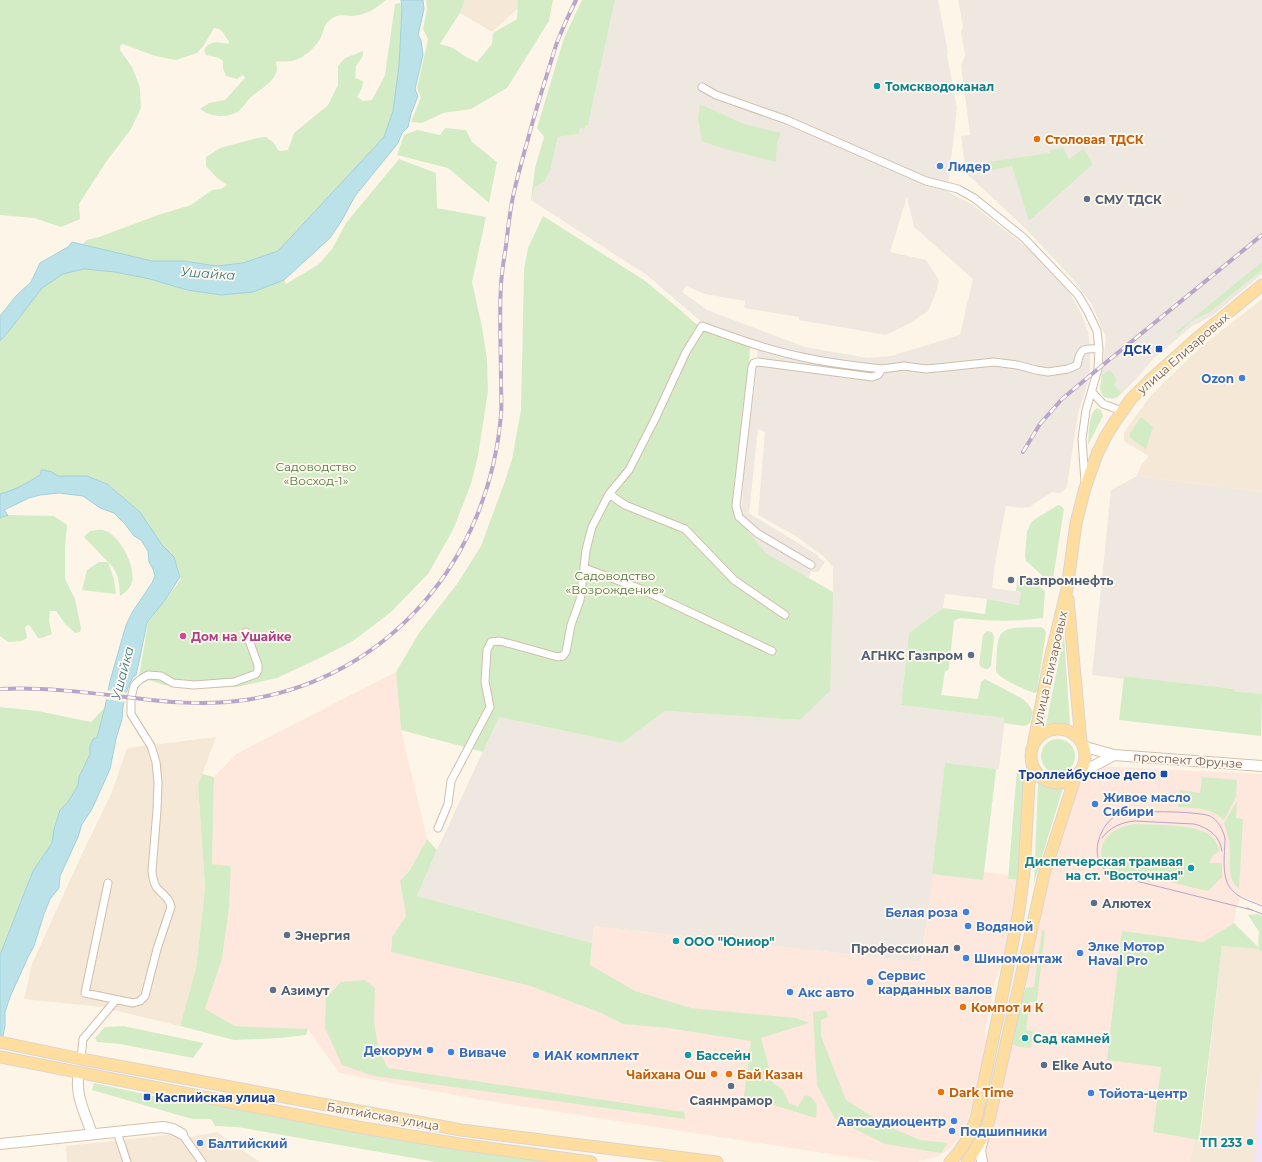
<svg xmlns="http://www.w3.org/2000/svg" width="1262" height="1162" viewBox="0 0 1262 1162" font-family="Montserrat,sans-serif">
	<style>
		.residential { fill: #f6e8d6 }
		.commercial { fill: #fee7dc }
		.industrial { fill: #eee8e1; fill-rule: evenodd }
		.education { fill: #f3e4fa }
		.green { fill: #d4ecc5 }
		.water { fill: #bbe1e9; stroke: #a1d1db }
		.pier { fill: #fdf6e8 }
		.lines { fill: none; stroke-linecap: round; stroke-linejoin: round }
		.street-casing { stroke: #d0beac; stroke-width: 9 }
		.secondary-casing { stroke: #d6c0ac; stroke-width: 12 }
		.primary-casing { stroke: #dcd5d0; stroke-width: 13 }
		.street { stroke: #fff; stroke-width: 7 }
		.secondary { stroke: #fff; stroke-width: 10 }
		.primary { stroke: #fedd9e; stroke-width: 11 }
		.tram { stroke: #b9a5c9; stroke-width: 1 }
		.rail-casing { stroke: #b9a5c9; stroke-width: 4 }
		.rail { stroke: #fff9f0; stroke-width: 2.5; stroke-dasharray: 8; stroke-linecap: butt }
		.culture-dot { fill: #0f9aa8; stroke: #fff9f0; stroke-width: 1.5 }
		.food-dot { fill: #e8710a; stroke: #fff9f0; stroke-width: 1.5 }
		.shop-dot { fill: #3f7fe0; stroke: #fff9f0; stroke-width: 1.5 }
		.service-dot { fill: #5c6f8a; stroke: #fff9f0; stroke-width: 1.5 }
		.transit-dot { fill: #1a4fb4; stroke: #fff9f0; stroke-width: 1.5 }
		.hotel-dot { fill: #d1479c; stroke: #fff9f0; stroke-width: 1.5 }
		.labels { text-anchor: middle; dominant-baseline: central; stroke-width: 3.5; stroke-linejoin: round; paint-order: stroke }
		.culture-label { font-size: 12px; font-weight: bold; fill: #0d838f; stroke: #fff9f0; text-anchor: start }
		.food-label { font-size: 12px; font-weight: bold; fill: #c56008; stroke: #fff9f0; text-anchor: start }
		.shop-label { font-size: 12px; font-weight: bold; fill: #366cbe; stroke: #fff9f0; text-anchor: start }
		.service-label { font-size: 12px; font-weight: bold; fill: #4e5e75; stroke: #fff9f0; text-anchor: start }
		.transit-label { font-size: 12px; font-weight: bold; fill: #164399; stroke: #fff9f0; text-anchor: end }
		.street-label { font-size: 12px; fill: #795c4a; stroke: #fff9f0 }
		.park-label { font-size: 12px; fill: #4e7a3e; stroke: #fff9f0 }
		.hotel-label { font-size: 12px; font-weight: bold; fill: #b23c85; stroke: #fff9f0; text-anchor: start }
		.water-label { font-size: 13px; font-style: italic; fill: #3f7987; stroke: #fff9f0 }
	</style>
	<rect width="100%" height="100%" fill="#fdf6e8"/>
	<path class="residential" d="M 465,0 L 527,0 L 492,32 L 460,13 Z
		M 1262,299 L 1262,492 L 1137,476 L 1141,465 L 1149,456 L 1124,441 L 1124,432 L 1152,394 L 1202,346 Z
		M 216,737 L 198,786 L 205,887 L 196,968 L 180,1026 L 101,1007 L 24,999 L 32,964 L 81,856 L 112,792 L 127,748 Z
		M 1222,946 L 1260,949 L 1262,952 L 1262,1162 L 1190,1162 L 1194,1139 L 1200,1140 Z
		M 217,1132 L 260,1162 L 67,1162 L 66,1146 L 175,1134 L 180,1139 Z"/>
	<path class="commercial" d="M 396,672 L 401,730 L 427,839 L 410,870 L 400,881 L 406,916 L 392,937 L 391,952 L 530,986 L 586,1007 L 594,926 L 922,962 L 932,874 L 983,880 L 984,872 L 1008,875 L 1008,879 L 1018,879 L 1013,911 L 1004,956 L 995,982 L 985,1032 L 986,1047 L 981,1072 L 973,1103 L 964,1133 L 947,1151 L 938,1156 L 928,1159 L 917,1162 L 882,1162 L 476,1099 L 339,1073 L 308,1029 L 235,1026 L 205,1009 L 222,959 L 229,908 L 231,866 L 212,864 L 214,777 L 236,754 Z
		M 1097,766 L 1262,774 L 1262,904 L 1241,896 L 1236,909 L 1234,923 L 1203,942 L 1122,932 L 1113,1015 L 1161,1067 L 1153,1132 L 1194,1139 L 1190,1162 L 988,1162 L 986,1157 L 985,1149 L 1015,1012 L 1026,988 L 1042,906 L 1061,836 L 1078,787 L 1085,775 Z"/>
	<path class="industrial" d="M 615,0 L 938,0 L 948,52 L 947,55 L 957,108 L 949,178 L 945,190 L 973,205 L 1026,247 L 1042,262 L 1069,292 L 1080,311 L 1088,331 L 1090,346 L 1090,368 L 1089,379 L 1078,413 L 1067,486 L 1065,490 L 1059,493 L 1052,492 L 1029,507 L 1023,508 L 1006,506 L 995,563 L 992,588 L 1021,592 L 1020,605 L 987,599 L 945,594 L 943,608 L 909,633 L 901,705 L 1005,718 L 999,769 L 996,770 L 983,880 L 933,874 L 921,962 L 594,926 L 592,943 L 417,896 L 437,850 L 499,717 L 622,743 L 665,711 L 800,720 L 833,592 L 833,567 L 823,556 L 794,535 L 758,515 L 765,432 L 758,429 L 749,513 L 819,556 L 818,557 L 825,562 L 818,572 L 812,571 L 808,578 L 766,553 L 750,534 L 754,526 L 741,516 L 742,513 L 741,512 L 746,451 L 756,376 L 758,343 L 705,325 L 648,276 L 531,200 L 535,185 L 545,181 L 551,168 L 558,137 L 579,134 L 580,128 L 585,124 L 588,125 ZM 907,197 L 914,227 L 973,279 L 960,335 L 891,356 L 868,358 L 805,347 L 707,310 L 682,292 L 686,286 L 705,294 L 745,301 L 744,308 L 799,317 L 799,320 L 886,335 L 910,323 L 928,311 L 935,295 L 939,280 L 926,260 L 890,252 Z
		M 958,0 L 1262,0 L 1262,274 L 1213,315 L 1191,327 L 1153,359 L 1138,377 L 1117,398 L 1111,399 L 1104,397 L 1100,389 L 1106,338 L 1091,303 L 1072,278 L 1024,227 L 966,173 L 961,136 L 970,135 L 961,65 L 965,55 L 961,32 L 963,27 Z
		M 1137,476 L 1262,492 L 1262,694 L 1234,691 L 1234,689 L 1124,676 L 1123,679 L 1092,675 L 1111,490 Z"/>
	<path class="education" d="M 1262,1069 L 1262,1162 L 1254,1162 L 1258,1136 L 1255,1135 Z"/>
	<path class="green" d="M 0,0 L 386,0 C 377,8 366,15 353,16 C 342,16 340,13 330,20 C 323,25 324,32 320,39 C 317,45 307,55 300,58 C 293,62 283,62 276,61 C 276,64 277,67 277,70 C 275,82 259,90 251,97 C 246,101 243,108 239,111 C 227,119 210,117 200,109 L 209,103 L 225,100 L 245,78 L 243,75 L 237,79 L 226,76 L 223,68 L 223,61 L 219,58 L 206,55 L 204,50 C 211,40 217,42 228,44 L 229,41 C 223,35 224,29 214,28 L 204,45 L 197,53 L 176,60 L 155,56 L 123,44 L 120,46 L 120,50 L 132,67 L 140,87 L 141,108 L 131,129 L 106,162 L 79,204 L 80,219 L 61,227 L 34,218 L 0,215 Z
		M 426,0 L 465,0 L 460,13 L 440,44 L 453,48 L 466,57 L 477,62 L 492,44 L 493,33 L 517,19 L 518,0 L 553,0 L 549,21 L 507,88 L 471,109 L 443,113 L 422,123 L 411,122 L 421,97 L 417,89 L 428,39 L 423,29 L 427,9 Z
		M 582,0 L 615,0 L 588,125 L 585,125 L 585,129 L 580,128 L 579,134 L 558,137 L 551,168 L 545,181 L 535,186 L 531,200 L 535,168 L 544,137 L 537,128 L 564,38 Z
		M 400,3 L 402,8 L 399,66 L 393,111 L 384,137 L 278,251 L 243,263 L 216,266 L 184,261 L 152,261 L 111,252 L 83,244 L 87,240 L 99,237 L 158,215 L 191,205 L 212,190 L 221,189 L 227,185 L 217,178 L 206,166 L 206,157 L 220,148 L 257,138 L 266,137 L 273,142 L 279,151 L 288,150 L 294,133 L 328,105 L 338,85 L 338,66 L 345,58 L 363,51 L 363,56 L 356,66 L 355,78 L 363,81 L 362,88 L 357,97 L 363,101 L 372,100 L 385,75 L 395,4 Z
		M 700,104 L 744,124 L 781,133 L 777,142 L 776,162 L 718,147 L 702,141 L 698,119 Z
		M 445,128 L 466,130 L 472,142 L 497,162 L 489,203 L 448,168 L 397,155 L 404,135 L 417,130 L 440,135 Z
		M 1063,148 L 1069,159 L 1083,149 L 1090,158 L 1092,165 L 1029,221 L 1012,166 L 983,172 L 981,163 L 1050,153 L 1050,150 Z
		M 399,159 L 436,173 L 437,208 L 486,217 L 472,282 L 482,327 L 487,359 L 488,391 L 478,456 L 471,484 L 453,530 L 428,574 L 391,612 L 353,641 L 324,656 L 277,678 L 237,687 L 194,688 L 164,685 L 139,677 L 148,623 L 181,579 L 177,565 L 174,557 L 162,545 L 140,512 L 107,484 L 87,476 L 58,476 L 52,472 L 41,474 L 26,484 L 9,492 L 0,494 L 0,341 L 9,331 L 42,288 L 63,274 L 84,269 L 115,272 L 150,279 L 187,290 L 221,295 L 253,292 L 284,280 L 286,284 L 319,264 L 332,249 L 346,223 Z
		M 543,216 L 644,280 L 678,308 L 701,328 L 750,346 L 749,367 L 732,508 L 738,519 L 766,553 L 833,592 L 830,691 L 800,720 L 665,711 L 622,743 L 499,717 L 483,752 L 401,730 L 396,672 L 419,633 L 457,584 L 481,546 L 505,481 L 512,459 L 521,410 L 524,269 L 528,248 Z
		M 1262,262 L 1262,270 L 1210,312 L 1191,321 L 1178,334 L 1176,332 Z
		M 1110,370 L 1117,380 L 1114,385 L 1121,393 C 1116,399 1112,399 1104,397 L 1100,389 L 1102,375 Z
		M 1097,408 L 1101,410 L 1103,416 L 1088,445 C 1089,436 1088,413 1097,408 Z
		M 1141,417 L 1153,427 L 1146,449 L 1130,438 L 1130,433 Z
		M 1058,505 L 1061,506 L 1064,509 L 1053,579 L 1051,581 L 1047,580 L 1026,561 L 1025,555 L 1027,531 L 1031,523 L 1035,519 Z
		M 8,515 L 54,516 L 67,525 L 65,548 L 65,579 L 75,599 L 81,628 L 80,632 L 75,633 L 65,624 L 56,611 L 50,611 L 49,621 L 52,634 L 42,638 L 38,638 L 30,626 L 27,625 L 25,628 L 27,636 L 26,639 L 21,641 L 8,642 L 0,636 L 0,518 Z
		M 97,530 C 99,530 101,529 103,530 C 120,534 136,567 132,582 C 130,589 125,593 120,596 C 119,581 119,573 108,562 L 114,579 L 116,594 L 82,590 L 87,570 L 99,562 L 108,562 L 84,537 L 90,531 Z
		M 1018,576 L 1030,578 L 1045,591 L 1043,618 C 1013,622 989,621 959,618 L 954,621 L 949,669 L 945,672 L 941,695 L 978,699 L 981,682 L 985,679 L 1023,699 L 1029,705 L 1033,712 L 1030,723 L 1025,726 L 1004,723 L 1004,718 L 901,705 L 909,633 L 943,608 L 985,614 L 987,599 L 1019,605 L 1021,592 L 1016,591 Z
		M 1041,627 L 1044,629 L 1046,632 L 1037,692 L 1035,693 C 1028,692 1002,679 998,674 C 996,672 996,671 996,668 C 997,660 996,640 1001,634 C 1007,625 1031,628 1041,627 Z
		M 987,631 L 992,632 L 994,637 L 991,666 L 988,669 L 985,669 L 981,667 L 979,664 L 983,635 Z
		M 1064,635 L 1070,725 L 1055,723 L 1046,724 Z
		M 1124,676 L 1234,689 L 1234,691 L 1262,694 L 1261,736 L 1119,720 Z
		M 0,707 L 38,711 L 91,722 L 105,707 L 97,738 L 93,739 L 90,746 L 90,754 L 79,777 L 78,785 L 68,802 L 60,810 L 54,829 L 52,843 L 33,871 L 0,955 Z
		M1041 756a17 17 0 1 1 34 0a17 17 0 1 1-34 0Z
		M 945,763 L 996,769 L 983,880 L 932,874 Z
		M 1017,769 L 1024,770 L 1025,776 L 1018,873 L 1018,879 L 1008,879 Z
		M 202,774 L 214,777 L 212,864 L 231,866 L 229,908 L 222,959 L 205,1009 L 235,1026 L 308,1029 L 306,1035 L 280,1038 L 234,1040 L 180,1026 L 196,968 L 205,887 L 198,786 Z
		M 1202,777 L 1237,780 L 1236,797 L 1224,820 C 1209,808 1197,808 1178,807 L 1180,790 L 1200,793 Z
		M 1038,782 C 1046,788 1053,789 1063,788 L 1034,883 Z
		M 1237,801 L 1236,818 L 1243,819 L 1239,889 C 1225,879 1232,857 1229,843 C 1228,836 1226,830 1224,823 Z
		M 1135,824 C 1154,825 1196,824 1210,835 C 1215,839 1218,846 1220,851 L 1213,855 L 1209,863 L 1222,863 L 1222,877 L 1208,891 C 1187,887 1166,880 1145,876 C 1134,874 1119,876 1109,869 C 1101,863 1099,853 1103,844 C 1108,831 1123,826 1135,824 Z
		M 427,839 L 437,850 L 417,896 L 592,943 L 590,965 L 635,991 L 691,1008 L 796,1018 L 809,1023 L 761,1038 L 773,1083 L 783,1090 L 789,1103 L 798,1107 L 805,1095 L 811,1097 L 817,1105 L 816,1118 L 744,1096 L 751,1041 L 668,1028 L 623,1024 L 601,1013 L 530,986 L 391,952 L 392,937 L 406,916 L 400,881 L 410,870 Z
		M 1258,914 L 1262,916 L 1262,952 L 1259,949 L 1222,946 L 1199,1140 L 1153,1132 L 1161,1067 L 1107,1060 L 1122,931 L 1203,942 L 1234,923 L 1259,948 L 1258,942 L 1259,932 L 1248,915 Z
		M 1042,930 L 1044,931 L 1045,934 L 1037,1000 L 1035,1002 L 1030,1002 L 1026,1030 L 1033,1031 L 1031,1048 C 1023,1047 1016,1048 1011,1042 L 1015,1012 L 1026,988 L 1034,987 Z
		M 365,980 L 375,988 L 374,1020 L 378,1049 L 388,1068 L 684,1112 L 685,1119 L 374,1076 L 342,1065 L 325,1028 L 326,998 L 341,982 Z
		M 826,1010 L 828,1017 L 821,1020 L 821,1036 L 846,1100 L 887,1126 L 920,1140 L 948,1143 L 941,1153 L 885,1144 L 835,1119 L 817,1085 L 813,1012 Z
		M 123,1026 L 204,1043 L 193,1058 L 120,1044 L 97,1042 L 95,1038 L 105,1027 Z
		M 94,1083 L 162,1098 L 203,1101 L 457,1150 L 558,1162 L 436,1162 L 237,1127 L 215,1126 L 211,1119 L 192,1119 L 92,1090 Z"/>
	<path class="water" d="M 401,0 L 423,0 L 424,9 L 418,35 L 421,40 L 423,55 L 415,89 L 418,96 L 411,114 L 408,127 L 402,133 L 398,143 L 355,196 L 342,220 L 330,238 L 284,280 L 253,292 L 221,295 L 187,290 L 150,279 L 115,272 L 84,269 L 63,274 L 42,288 L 9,331 L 0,341 L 0,316 L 16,296 L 31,282 L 40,263 L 68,247 L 72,242 L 152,261 L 184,261 L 216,266 L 243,263 L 278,251 L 384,137 L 393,111 L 399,66 L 402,8 Z
		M 41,470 L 44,470 L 52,472 L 58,476 L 87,476 L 107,484 L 140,512 L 162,545 L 174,557 L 180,577 L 165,600 L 147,623 L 140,657 L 136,675 L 133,677 L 129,685 L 126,693 L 123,707 L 122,719 L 116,739 L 110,769 L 92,809 L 82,824 L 78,837 L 60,876 L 59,888 L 50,899 L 44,914 L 34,946 L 29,955 L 10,997 L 5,1012 L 5,1026 L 0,1049 L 0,955 L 33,871 L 52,843 L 54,829 L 60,810 L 68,802 L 78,785 L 79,777 L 90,754 L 90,746 L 93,739 L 97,738 L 105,707 L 110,681 L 126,625 L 133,611 L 152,583 L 155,576 L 153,569 L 149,562 L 148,551 L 141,540 L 134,536 L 125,524 L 114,513 L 100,508 L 83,496 L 59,493 L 40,495 L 29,498 L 4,510 L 8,515 L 0,518 L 0,494 C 15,490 28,483 41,474 Z"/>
	<path class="pier" d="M 106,690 L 128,693 L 126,702 L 105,699 Z"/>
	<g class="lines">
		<g class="street-casing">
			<path id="street" d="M 702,87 L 716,95 L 787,120 L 926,181 L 958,189 L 974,198 L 1024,238 L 1063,279 L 1078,295 L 1088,312 L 1097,331 L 1099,349 L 1098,369 L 1086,410 L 1082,439 L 1085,482
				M 1092,392 L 1103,404 L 1122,411
				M 609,494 L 625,505 L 685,529 L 734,580 L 785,615
				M 811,565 L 757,533 L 739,517 L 736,506 L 752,367 L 754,363 L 758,362 L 872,377 L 878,375 L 882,369 L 904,366 L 926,369 L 937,368 L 994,362 L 1017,365 L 1036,370 L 1048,372 L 1068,369 L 1077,365 C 1080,349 1082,348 1099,349
				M 772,651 L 641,589 L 584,568 L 586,550 L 592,527 L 609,494 L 629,470 L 655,419 L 686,352 L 702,326 C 735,338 768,350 802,357 C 828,363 855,366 882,369
				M 438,828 L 448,804 L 451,781 L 490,707 L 485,682 L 487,650 L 491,642 L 500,641 L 558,657 L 563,656 L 566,652 L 571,625 L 580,600 L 584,568
				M 108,883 L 85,993 L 133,1003 L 140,1001 L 145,996 L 157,949 L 171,907 C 169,897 163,895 157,888 C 153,883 153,877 152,871 L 157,810 L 158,782 L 156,762 L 151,746 L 131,714 L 131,698 L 134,686 L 137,682 L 141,679 L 148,675 L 161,676 L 173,683 L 194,685 L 234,682 L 256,674 L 258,670 L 258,665 L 246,632
				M 81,1059 L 83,1039 L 116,1000
				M 117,1132 L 127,1162
				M 182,1134 L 202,1162"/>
		</g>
		<g class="secondary-casing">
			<path id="secondary" d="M 1082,745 L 1089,748 L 1114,755 L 1262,766
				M 1079,774 L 1114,755
				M 79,1073 C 74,1094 86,1115 92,1134
				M 0,1144 L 163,1127 L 173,1129 L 182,1134
				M 982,1162 L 980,1150 L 983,1139"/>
		</g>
		<g class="primary-casing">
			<path id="primary" d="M 1068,599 L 1081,742
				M1031 756a27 27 0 1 1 54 0a27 27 0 1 1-54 0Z
				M 1033,746 L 1050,659 L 1067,589 L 1076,523 L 1085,488 L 1097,454 L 1106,436 L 1114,423 L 1131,399 L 1150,380 L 1196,339 L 1262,285
				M 0,1042 L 81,1059 L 461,1130 L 717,1162
				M 0,1057 L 358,1127 L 459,1144 L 591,1162
				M 950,1162 C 963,1149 970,1136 976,1119 L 1000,1007 L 1019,911 L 1024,872 L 1029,784 L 1033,766
				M 967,1162 L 983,1137 L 989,1120 L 1044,874 L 1075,778"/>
		</g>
		<use href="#street" class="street"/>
		<use href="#secondary" class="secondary"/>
		<use href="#primary" class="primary"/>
		<path class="tram" d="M 1102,838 C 1110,827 1122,822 1135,821 L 1194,824 C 1209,828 1220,836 1222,851
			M 1247,908 L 1262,914
			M 1252,910 L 1116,876 C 1109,873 1103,870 1100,863 C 1092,848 1102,823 1117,815 C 1129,810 1198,811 1210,816 C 1218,820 1223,830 1225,838 C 1225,854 1220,881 1234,892 C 1241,899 1253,902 1262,906"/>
		<g class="rail-casing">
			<path id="rail" d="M 1023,452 L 1040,424 L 1062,399 L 1098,369 L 1262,235
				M 0,689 C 42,687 84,692 125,697 C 165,702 204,706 245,700 C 390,679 489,558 501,415 C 502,404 501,393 501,382 C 501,349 499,316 501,284 C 502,271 504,258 506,246 C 508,228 510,209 514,192 C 518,174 523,157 528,139 C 534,116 541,94 548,71 C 552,59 555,46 560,35 C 565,23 570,12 576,0"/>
		</g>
		<use href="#rail" class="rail"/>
	</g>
	<g class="culture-dot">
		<circle cx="877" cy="86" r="4"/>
		<circle cx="1191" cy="868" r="4"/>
		<circle cx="676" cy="941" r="4"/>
		<circle cx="1025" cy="1038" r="4"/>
		<circle cx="688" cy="1055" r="4"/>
		<circle cx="1250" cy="1142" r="4"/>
	</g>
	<g class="food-dot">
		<circle cx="1037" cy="139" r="4"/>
		<circle cx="963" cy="1007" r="4"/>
		<circle cx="714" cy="1074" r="4"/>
		<circle cx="729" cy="1074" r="4"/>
		<circle cx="941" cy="1092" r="4"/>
	</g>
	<g class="shop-dot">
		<circle cx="940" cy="166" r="4"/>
		<circle cx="1242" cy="378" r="4"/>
		<circle cx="1095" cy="804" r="4"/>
		<circle cx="966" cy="912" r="4"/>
		<circle cx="968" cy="926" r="4"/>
		<circle cx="1080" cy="953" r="4"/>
		<circle cx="966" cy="958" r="4"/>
		<circle cx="870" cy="982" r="4"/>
		<circle cx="790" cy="992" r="4"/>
		<circle cx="430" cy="1050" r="4"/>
		<circle cx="451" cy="1052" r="4"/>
		<circle cx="536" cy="1055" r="4"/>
		<circle cx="1091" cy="1093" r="4"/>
		<circle cx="954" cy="1121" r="4"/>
		<circle cx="952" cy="1131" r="4"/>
		<circle cx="200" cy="1143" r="4"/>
	</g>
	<g class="service-dot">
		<circle cx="1087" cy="199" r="4"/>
		<circle cx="1011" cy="580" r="4"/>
		<circle cx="971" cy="655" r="4"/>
		<circle cx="1094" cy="903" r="4"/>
		<circle cx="287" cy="935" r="4"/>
		<circle cx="957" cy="948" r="4"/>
		<circle cx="273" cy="990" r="4"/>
		<circle cx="1044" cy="1065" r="4"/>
		<circle cx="731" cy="1086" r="4"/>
	</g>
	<g class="transit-dot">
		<rect x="1155" y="345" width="8" height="8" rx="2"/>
		<rect x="1160" y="770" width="8" height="8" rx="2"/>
		<rect x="143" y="1093" width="8" height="8" rx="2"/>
	</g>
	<circle class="hotel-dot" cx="183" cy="636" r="4"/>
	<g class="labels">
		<g class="culture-label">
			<text x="885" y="86">Томскводоканал</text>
			<text x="1183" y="861" text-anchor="end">Диспетчерская трамвая<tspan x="1183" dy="14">на ст. "Восточная"</tspan></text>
			<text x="684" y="941">ООО "Юниор"</text>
			<text x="1033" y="1038">Сад камней</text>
			<text x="696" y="1055">Бассейн</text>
			<text x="1242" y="1142" text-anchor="end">ТП 233</text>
		</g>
		<g class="food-label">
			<text x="1045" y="139">Столовая ТДСК</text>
			<text x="971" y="1007">Компот и К</text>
			<text x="706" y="1074" text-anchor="end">Чайхана Ош</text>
			<text x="737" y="1074">Бай Казан</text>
			<text x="949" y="1092">Dark Time</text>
		</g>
		<g class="shop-label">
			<text x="948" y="166">Лидер</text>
			<text x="1234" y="378" text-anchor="end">Ozon</text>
			<text x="1103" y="797">Живое масло<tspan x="1103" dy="14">Сибири</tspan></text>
			<text x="958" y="912" text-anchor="end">Белая роза</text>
			<text x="976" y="926">Водяной</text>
			<text x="1088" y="946">Элке Мотор<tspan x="1088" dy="14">Haval Pro</tspan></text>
			<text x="974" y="958">Шиномонтаж</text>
			<text x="878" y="975">Сервис<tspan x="878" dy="14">карданных валов</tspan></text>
			<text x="798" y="992">Акс авто</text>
			<text x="422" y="1050" text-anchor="end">Декорум</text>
			<text x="459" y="1052">Виваче</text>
			<text x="544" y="1055">ИАК комплект</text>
			<text x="1099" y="1093">Тойота-центр</text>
			<text x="946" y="1121" text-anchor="end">Автоаудиоцентр</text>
			<text x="960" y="1131">Подшипники</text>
			<text x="208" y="1143">Балтийский</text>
		</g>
		<g class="service-label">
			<text x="1095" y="199">СМУ ТДСК</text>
			<text x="1019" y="580">Газпромнефть</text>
			<text x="963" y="655" text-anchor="end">АГНКС Газпром</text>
			<text x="1102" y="903">Алютех</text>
			<text x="295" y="935">Энергия</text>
			<text x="949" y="948" text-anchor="end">Профессионал</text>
			<text x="281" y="990">Азимут</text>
			<text x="1052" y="1065">Elke Auto</text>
			<text x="731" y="1100" text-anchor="middle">Саянмрамор</text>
		</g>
		<g class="transit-label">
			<text x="1151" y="349">ДСК</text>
			<text x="1156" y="774">Троллейбусное депо</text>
			<text x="155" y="1097" text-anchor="start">Каспийская улица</text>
		</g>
		<g class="street-label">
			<text transform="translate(1183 353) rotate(-41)">улица Елизаровых</text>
			<text transform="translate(1050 668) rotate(-77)">улица Елизаровых</text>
			<text transform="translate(1188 760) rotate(4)">проспект Фрунзе</text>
			<text transform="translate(383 1116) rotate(10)">Балтийская улица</text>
		</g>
		<g class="park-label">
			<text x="316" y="466">Садоводство<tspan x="316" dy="14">«Восход-1»</tspan></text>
			<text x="615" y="575">Садоводство<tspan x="615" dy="14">«Возрождение»</tspan></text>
		</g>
		<g class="hotel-label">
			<text x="191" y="636">Дом на Ушайке</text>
		</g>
		<g class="water-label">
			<text transform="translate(208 273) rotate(4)">Ушайка</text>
			<text transform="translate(122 673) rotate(-75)">Ушайка</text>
		</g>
	</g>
</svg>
